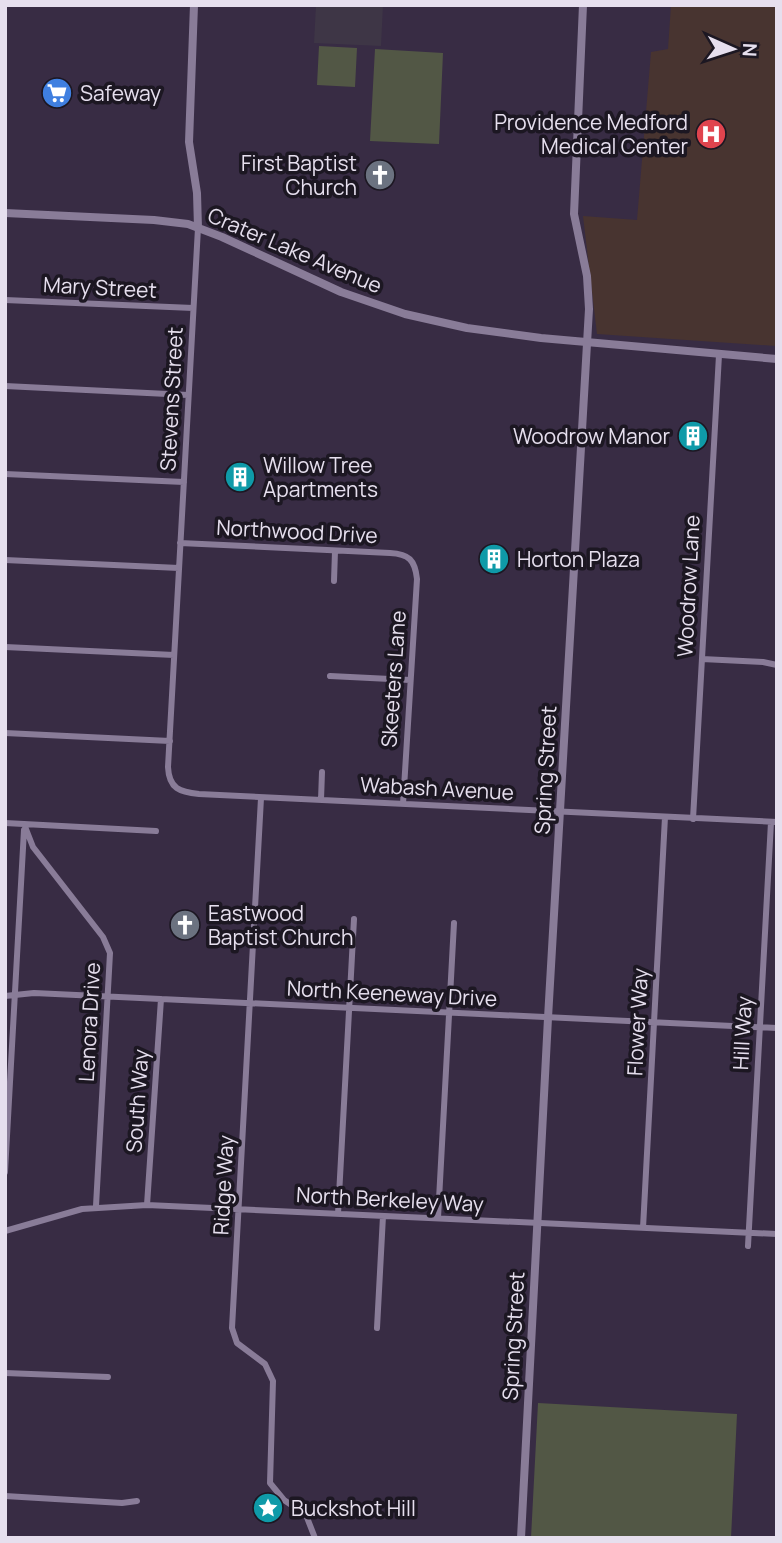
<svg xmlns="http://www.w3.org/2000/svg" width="782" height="1543" viewBox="0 0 782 1543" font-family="Manrope,sans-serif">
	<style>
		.education { fill: #3e3646 }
		.medical { fill: #483430 }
		.green { fill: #525745 }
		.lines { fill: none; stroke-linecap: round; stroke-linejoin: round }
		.street { stroke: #897c98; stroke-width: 6 }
		.secondary { stroke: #897c98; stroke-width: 8 }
		.labels { text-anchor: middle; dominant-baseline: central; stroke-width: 7; stroke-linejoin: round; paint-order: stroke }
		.poi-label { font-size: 21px; fill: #e6dfee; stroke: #1c1722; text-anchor: start }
		.street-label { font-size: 21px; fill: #e6dfee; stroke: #1c1722 }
	</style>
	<rect width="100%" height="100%" fill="#382c44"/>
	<path class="education" d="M 316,5 L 383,5 L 381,46 L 314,43 Z"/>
	<path class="medical" d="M 671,5 L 777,5 L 777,346 L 597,334 L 583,216 L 637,220 L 651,52 L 668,49 Z"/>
	<path class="green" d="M 319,46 L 357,48 L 355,87 L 317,85 Z
		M 375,49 L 443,53 L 439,144 L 370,141 Z
		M 538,1403 L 737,1414 L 731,1538 L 531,1538 Z"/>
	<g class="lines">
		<path class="street" d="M 198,228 L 168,767 C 169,789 180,792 199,794 L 777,822
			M 5,300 L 193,308
			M 5,386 L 188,395
			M 5,474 L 184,482
			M 180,543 L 390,553 C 409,554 415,560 417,579 L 403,804
			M 5,560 L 179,568
			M 334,581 L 335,551
			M 5,647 L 174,655
			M 702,659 L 763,662 L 777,665
			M 330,676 L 410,680
			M 5,733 L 170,741
			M 261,798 L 232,1328 L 237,1343 L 265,1364 L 273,1381 L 270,1483 L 284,1500 L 306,1515 L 315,1538
			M 321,800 L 322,772
			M 693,819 L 719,355
			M 5,823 L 156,831
			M 24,824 L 33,847 L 103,937 L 110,953 L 96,1206
			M 5,996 L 34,993 L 777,1028
			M 5,1172 L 24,830
			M 147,1205 L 161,999
			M 338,1214 L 354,919
			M 438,1218 L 454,923
			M 643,1228 L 665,817
			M 5,1231 L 82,1209 L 147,1205 L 777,1234
			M 748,1246 L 771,822
			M 377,1328 L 383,1216
			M 5,1373 L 108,1377
			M 5,1496 L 122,1503 L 137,1501"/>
		<path class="secondary" d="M 194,5 L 189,142 L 197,193 L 198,228
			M 5,213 L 154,220 L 188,224 L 222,237 L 341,292 L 405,314 L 467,328 L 541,338 L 777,359
			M 521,1538 L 548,1018 L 589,309 L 587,276 L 574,214 L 583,5"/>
	</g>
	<defs>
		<g id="supermarket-disc" transform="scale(1.575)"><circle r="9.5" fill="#3f7fe0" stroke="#1c1722"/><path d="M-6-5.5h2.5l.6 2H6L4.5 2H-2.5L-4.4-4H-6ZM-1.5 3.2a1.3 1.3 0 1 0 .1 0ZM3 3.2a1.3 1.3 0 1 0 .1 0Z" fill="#fff"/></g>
		<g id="hospital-disc" transform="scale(1.575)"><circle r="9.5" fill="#e0444e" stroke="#1c1722"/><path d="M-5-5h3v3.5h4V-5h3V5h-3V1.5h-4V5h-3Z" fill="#fff"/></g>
		<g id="church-disc" transform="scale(1.575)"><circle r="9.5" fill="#6b7280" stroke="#1c1722"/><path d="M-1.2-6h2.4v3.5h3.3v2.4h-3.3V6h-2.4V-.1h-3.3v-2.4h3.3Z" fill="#fff"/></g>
		<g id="building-disc" transform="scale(1.575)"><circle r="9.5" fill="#0f9aa8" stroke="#1c1722"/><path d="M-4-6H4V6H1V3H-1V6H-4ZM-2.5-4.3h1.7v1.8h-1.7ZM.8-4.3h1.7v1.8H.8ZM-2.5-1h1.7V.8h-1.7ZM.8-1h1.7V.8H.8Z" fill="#fff"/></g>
		<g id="sight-disc" transform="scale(1.575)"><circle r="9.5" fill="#0f9aa8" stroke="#1c1722"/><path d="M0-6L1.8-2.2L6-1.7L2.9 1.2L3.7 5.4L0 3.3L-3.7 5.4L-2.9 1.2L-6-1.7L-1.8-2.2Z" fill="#fff"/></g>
	</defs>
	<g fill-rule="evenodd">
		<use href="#supermarket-disc" x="57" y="93"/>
		<use href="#hospital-disc" x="711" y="134"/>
		<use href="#church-disc" x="380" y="175"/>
		<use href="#building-disc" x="693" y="436"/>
		<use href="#building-disc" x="240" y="477"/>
		<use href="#building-disc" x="494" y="559"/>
		<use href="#church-disc" x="185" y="925"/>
		<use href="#sight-disc" x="268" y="1508"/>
	</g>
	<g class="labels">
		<g class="poi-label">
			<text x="80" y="93">Safeway</text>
			<text x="688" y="122" text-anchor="end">Providence Medford<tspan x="688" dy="24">Medical Center</tspan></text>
			<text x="357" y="163" text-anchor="end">First Baptist<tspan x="357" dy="24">Church</tspan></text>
			<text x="670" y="436" text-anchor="end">Woodrow Manor</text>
			<text x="263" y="465">Willow Tree<tspan x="263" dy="24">Apartments</tspan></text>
			<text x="517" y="559">Horton Plaza</text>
			<text x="208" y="913">Eastwood<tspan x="208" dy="24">Baptist Church</tspan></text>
			<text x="291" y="1508">Buckshot Hill</text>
		</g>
		<g class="street-label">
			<text transform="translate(295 250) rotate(23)">Crater Lake Avenue</text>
			<text transform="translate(100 287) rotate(3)">Mary Street</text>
			<text transform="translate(171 399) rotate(-87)">Stevens Street</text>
			<text transform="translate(297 531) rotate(3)">Northwood Drive</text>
			<text transform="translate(688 586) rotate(-87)">Woodrow Lane</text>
			<text transform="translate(393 679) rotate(-86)">Skeeters Lane</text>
			<text transform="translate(545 770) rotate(-87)">Spring Street</text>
			<text transform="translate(437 788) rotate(3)">Wabash Avenue</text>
			<text transform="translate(392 993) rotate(3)">North Keeneway Drive</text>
			<text transform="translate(89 1022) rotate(-87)">Lenora Drive</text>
			<text transform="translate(637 1022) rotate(-87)">Flower Way</text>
			<text transform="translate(742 1033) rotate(-87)">Hill Way</text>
			<text transform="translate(137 1101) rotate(-86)">South Way</text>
			<text transform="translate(223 1185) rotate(-87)">Ridge Way</text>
			<text transform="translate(390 1199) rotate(3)">North Berkeley Way</text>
			<text transform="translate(513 1336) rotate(-87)">Spring Street</text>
		</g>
	</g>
	<rect width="782" height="1543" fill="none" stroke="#e6dfee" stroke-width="14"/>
	<g transform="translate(733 49) rotate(93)" stroke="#1c1722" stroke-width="5" paint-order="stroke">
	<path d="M0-5L12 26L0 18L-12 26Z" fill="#e6dfee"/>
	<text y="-10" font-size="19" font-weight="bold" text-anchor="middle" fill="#e6dfee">N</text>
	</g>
</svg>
